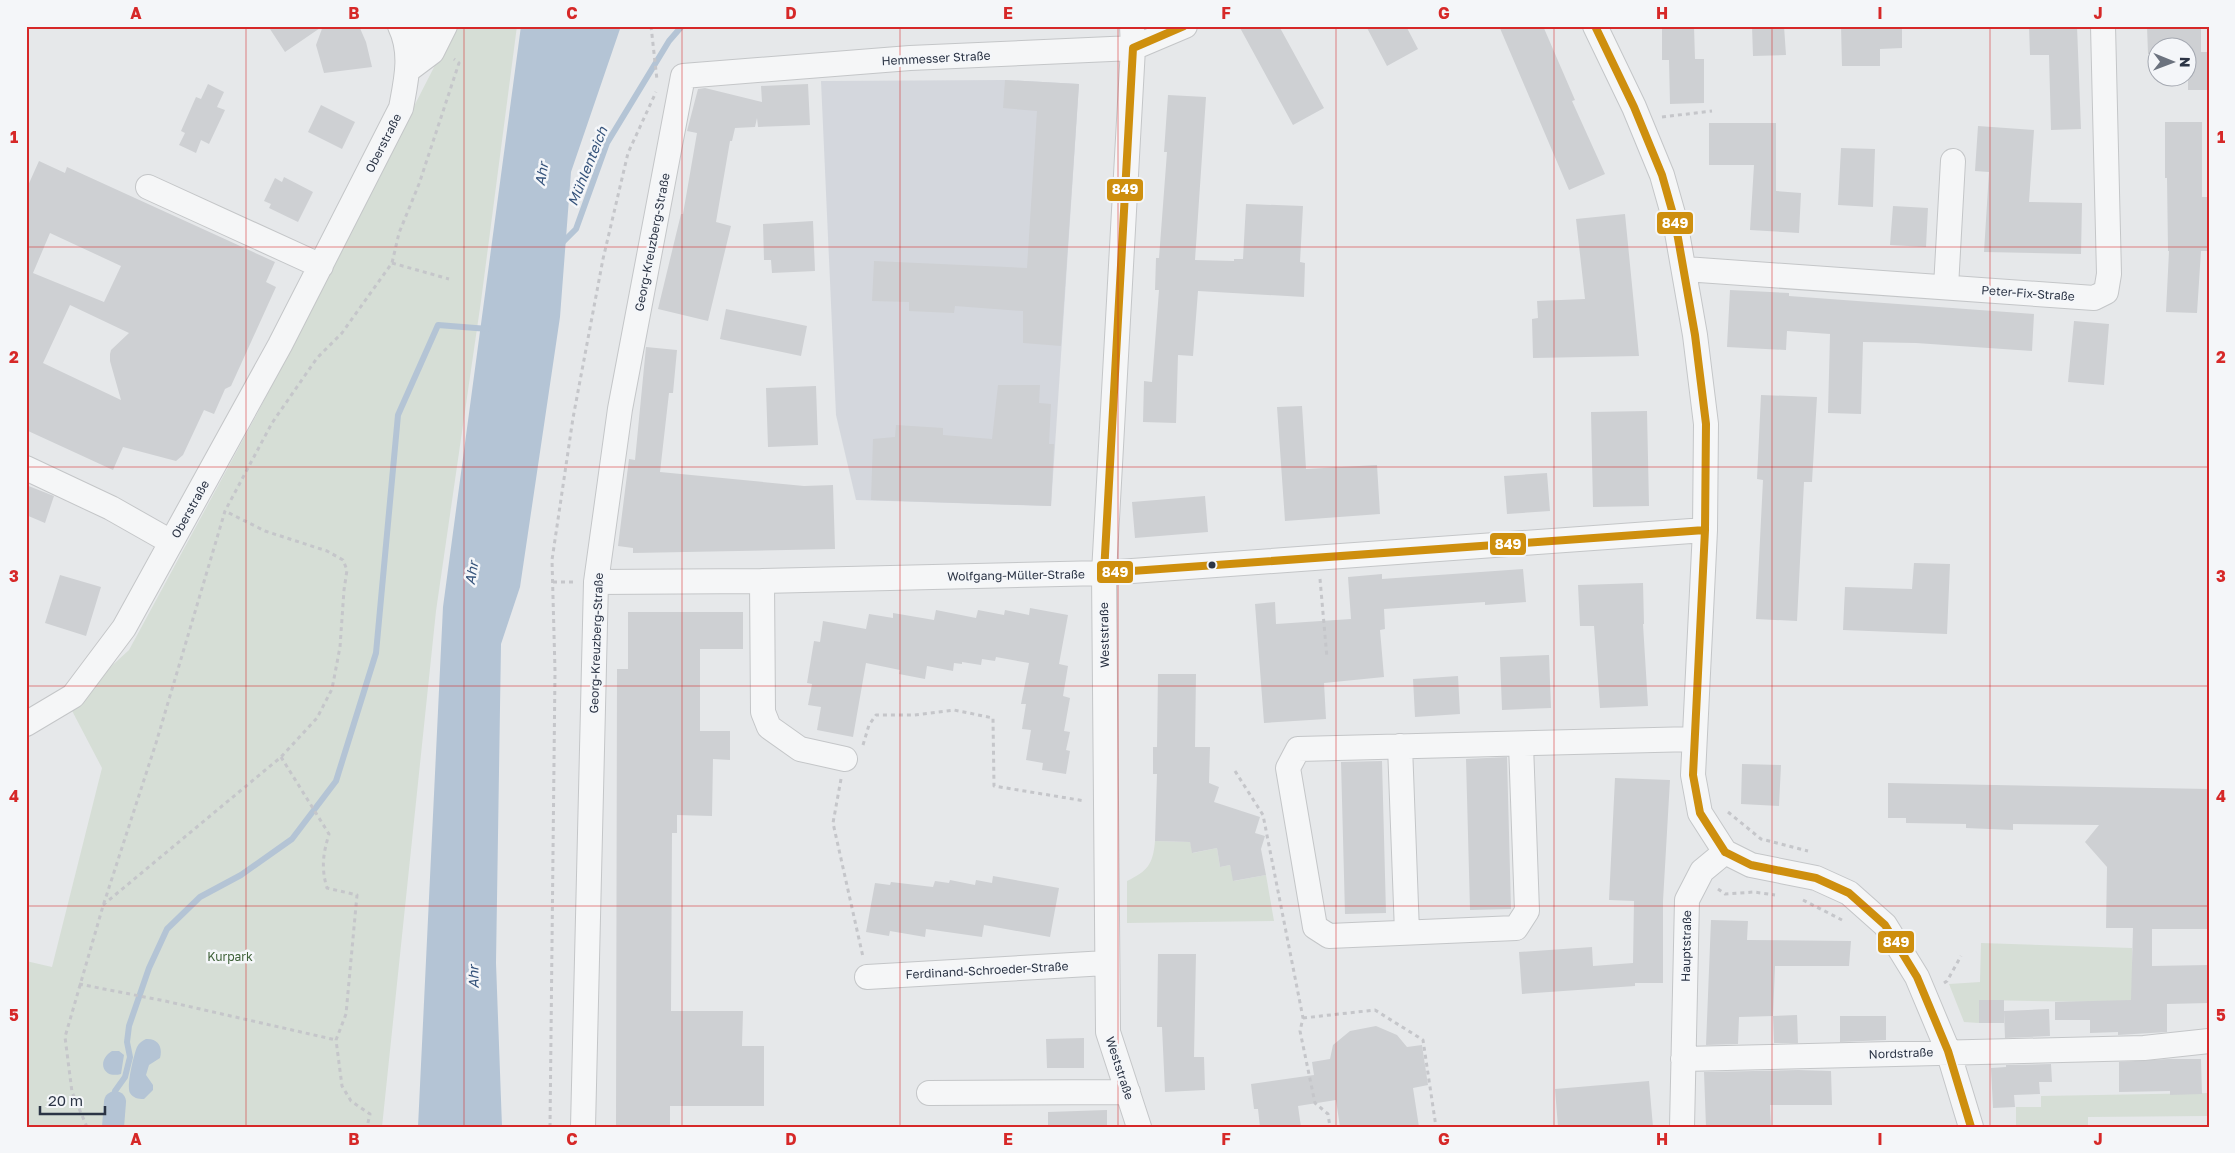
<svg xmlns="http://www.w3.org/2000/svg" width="2235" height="1153" viewBox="0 0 2235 1153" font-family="'Golos Text',sans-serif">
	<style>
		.built { fill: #d4d7dd }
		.green { fill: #d6ded6 }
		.water { fill: #b4c4d5 }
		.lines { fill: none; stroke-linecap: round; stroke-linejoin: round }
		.stream { stroke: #b4c4d5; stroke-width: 6 }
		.canal { stroke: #b4c4d5; stroke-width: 22 }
		.building { fill: #ced0d3; fill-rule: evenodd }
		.minor-casing { stroke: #c4c6c8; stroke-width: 26 }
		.path { stroke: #c5c6ca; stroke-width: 3; stroke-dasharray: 4 4; stroke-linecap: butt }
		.minor { stroke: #f5f6f7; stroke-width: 24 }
		.bus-1-casing { stroke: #f4f6f9; stroke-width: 11 }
		.bus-1 { stroke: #ce8f0e; stroke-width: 8 }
		.grid { fill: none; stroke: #d62828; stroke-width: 1; stroke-opacity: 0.55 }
		.bus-dot { fill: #2b3445; stroke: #f4f6f9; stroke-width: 2 }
		.labels { text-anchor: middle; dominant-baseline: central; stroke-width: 5; stroke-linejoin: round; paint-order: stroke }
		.street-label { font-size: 12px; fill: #2b3445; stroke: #f4f6f9 }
		.park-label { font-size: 12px; fill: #3f6138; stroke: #f4f6f9 }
		.water-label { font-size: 14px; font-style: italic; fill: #34527a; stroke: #f4f6f9 }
		.line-badge { stroke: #f4f6f9; stroke-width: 2 }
		.badge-label { font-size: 14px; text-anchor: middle; font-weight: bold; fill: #fff }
		.neatline { fill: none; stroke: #d62828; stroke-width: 2 }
		.grid-label { font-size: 16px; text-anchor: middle; font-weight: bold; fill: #d62828 }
	</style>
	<rect width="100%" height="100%" fill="#e6e8ea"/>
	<path class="built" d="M 1005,80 L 1079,84 L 1051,506 L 856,500 L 836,415 L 821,81 Z"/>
	<path class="green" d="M 455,26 L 517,26 L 481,301 L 436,611 L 382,1127 L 26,1127 L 26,961 L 52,967 L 102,768 L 69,705 L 129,650 L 257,414 Z
		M 1155,841 L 1190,842 L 1193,853 L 1217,848 L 1220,867 L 1230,865 L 1234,881 L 1266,875 L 1274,921 L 1127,923 L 1127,881 C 1148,871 1153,864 1155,841 Z
		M 1981,943 L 2132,948 L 2132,976 L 2134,1001 L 2090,1002 L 1979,1000 L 1979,1023 L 1964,1022 L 1949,984 L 1980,982 Z
		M 2209,1093 L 2209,1127 L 2207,1116 L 2088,1117 L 2088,1127 L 2016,1127 L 2016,1107 L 2041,1107 L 2041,1096 Z"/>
	<path class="water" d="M 521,26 L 621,26 L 571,172 L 560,317 L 520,587 L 501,644 L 496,963 L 502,1127 L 418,1127 L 443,607 Z
		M 146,1039 C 158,1038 163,1047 160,1058 L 149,1065 L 146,1075 L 153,1085 L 153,1090 L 144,1099 C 138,1099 133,1098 130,1093 C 126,1087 134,1054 137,1047 C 139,1043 142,1041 146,1039 Z
		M 112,1051 L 119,1051 L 124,1055 L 121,1074 C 103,1079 96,1061 112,1051 Z"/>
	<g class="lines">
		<path class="stream" d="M 561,244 L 576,229 L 607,143 L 669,41 L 682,26
			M 115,1102 L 115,1091 L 125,1077 L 130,1057 L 127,1042 L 129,1026 L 149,968 L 167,929 L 200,897 L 241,875 L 292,839 L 336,781 L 376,653 L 398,415 L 438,325 L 488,329"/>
		<path class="canal" d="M 113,1127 L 115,1102"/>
	</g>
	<path class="building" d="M 268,26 L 323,26 L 285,52 Z
		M 323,26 L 359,26 L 366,42 L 372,67 L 324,73 L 316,45 Z
		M 1239,26 L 1279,26 L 1324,108 L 1293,125 Z
		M 1366,26 L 1406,26 L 1418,49 L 1387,66 Z
		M 1499,26 L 1543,26 L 1575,100 L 1572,101 L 1605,174 L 1569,190 Z
		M 1662,26 L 1694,26 L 1695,59 L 1704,59 L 1704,103 L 1670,104 L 1669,60 L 1662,60 Z
		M 1752,26 L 1784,26 L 1786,55 L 1753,56 Z
		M 1841,26 L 1902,26 L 1902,48 L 1880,49 L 1880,66 L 1842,66 Z
		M 2029,26 L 2077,26 L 2081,129 L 2051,130 L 2049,55 L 2030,55 Z
		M 2147,26 L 2201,26 L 2201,52 L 2209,52 L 2209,90 L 2188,90 L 2188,48 L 2158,48 L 2158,54 L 2148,54 Z
		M 1005,80 L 1079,84 L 1061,346 L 1023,343 L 1023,311 L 955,306 L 954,313 L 909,311 L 909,302 L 872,301 L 874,261 L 1027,268 L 1037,111 L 1003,108 Z
		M 208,84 L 224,92 L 217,107 L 225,110 L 209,144 L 201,140 L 196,153 L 179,145 L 185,133 L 181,131 L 196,97 L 201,99 Z
		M 808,84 L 810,125 L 758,127 L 757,118 L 755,127 L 735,128 L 732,141 L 730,141 L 716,222 L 731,226 L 708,321 L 658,309 L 681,214 L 683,214 L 697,133 L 687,131 L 698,89 L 705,88 L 762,102 L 761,86 Z
		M 1168,95 L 1206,97 L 1195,260 L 1234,261 L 1234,259 L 1243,259 L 1246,204 L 1303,206 L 1300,262 L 1305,263 L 1304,297 L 1198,291 L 1193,356 L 1178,355 L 1176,423 L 1143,422 L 1144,381 L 1152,382 L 1159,290 L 1155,290 L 1156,258 L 1159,258 L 1167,152 L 1164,152 Z
		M 321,105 L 355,122 L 342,149 L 308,132 Z
		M 2165,122 L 2202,122 L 2202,197 L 2207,197 L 2208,251 L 2201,251 L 2197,313 L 2166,312 L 2169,251 L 2168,251 L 2167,178 L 2165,178 Z
		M 1709,123 L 1776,123 L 1776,191 L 1801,193 L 1799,233 L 1750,230 L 1754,165 L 1709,165 Z
		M 1978,126 L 2034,130 L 2029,202 L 2082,203 L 2081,254 L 1984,252 L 1989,172 L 1975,171 Z
		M 1841,148 L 1875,149 L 1873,207 L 1838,205 Z
		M 39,161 L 65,173 L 67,167 L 275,262 L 266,282 L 276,287 L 231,386 L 225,389 L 214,414 L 204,410 L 183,455 L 176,461 L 123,447 L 113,470 L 26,430 L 26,190 ZM 50,233 L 121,266 L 104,302 L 33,273 ZM 70,305 L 129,333 L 111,350 L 110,354 L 110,361 L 121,400 L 43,363 Z
		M 284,177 L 313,192 L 298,222 L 269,208 L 271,204 L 264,201 L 275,178 L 282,182 Z
		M 1893,206 L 1928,208 L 1926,247 L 1890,245 Z
		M 1625,214 L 1639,356 L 1533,358 L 1532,319 L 1538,318 L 1537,301 L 1585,299 L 1576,219 Z
		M 813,221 L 815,271 L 772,273 L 771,260 L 764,260 L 763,224 Z
		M 1730,290 L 1789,293 L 1789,296 L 2034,314 L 2032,351 L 1916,343 L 1863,342 L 1861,414 L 1828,413 L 1830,334 L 1787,331 L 1786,350 L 1727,347 Z
		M 726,309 L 807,326 L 801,356 L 720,339 Z
		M 2074,321 L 2109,324 L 2104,385 L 2068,382 Z
		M 646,347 L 677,350 L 673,393 L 669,393 L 660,472 L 804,486 L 833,485 L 835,549 L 633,553 L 633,548 L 618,546 L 629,459 L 635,460 Z
		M 998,385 L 1040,385 L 1039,403 L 1051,404 L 1049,444 L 1054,444 L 1051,506 L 871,500 L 873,439 L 895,437 L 896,425 L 943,428 L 943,435 L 992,439 Z
		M 816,386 L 818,445 L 768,447 L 766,388 Z
		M 1761,395 L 1817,397 L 1812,482 L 1804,482 L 1797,621 L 1756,619 L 1763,480 L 1757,479 Z
		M 1302,406 L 1306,469 L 1377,465 L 1380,514 L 1285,521 L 1277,407 Z
		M 1647,411 L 1649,506 L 1593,507 L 1591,412 Z
		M 1547,473 L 1550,511 L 1507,514 L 1504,476 Z
		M 26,485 L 54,496 L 45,523 L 26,515 Z
		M 1205,496 L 1208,532 L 1135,538 L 1132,502 Z
		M 1914,563 L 1950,564 L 1947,634 L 1843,630 L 1845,587 L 1912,589 Z
		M 1523,569 L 1526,602 L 1485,605 L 1485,602 L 1384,609 L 1385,629 L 1380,630 L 1384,677 L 1324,683 L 1326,719 L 1264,723 L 1255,604 L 1275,602 L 1276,624 L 1351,619 L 1348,577 L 1382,574 L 1382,579 Z
		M 60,575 L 101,587 L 86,636 L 45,623 Z
		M 1643,583 L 1644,624 L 1643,624 L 1648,706 L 1600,708 L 1594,626 L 1580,626 L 1578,585 Z
		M 1030,608 L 1068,615 L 1059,664 L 1068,666 L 1063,696 L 1070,698 L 1064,731 L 1070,732 L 1066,750 L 1070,751 L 1066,774 L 1042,770 L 1043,763 L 1026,760 L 1031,730 L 1022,729 L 1026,704 L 1021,704 L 1029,663 L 996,657 L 995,661 L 982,659 L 981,665 L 962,662 L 962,664 L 954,663 L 953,671 L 927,666 L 925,679 L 899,674 L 900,670 L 866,663 L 853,737 L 817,730 L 821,707 L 808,705 L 812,684 L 807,683 L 814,641 L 820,642 L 823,621 L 866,629 L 869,614 L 893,618 L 893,613 L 934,620 L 936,610 L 976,618 L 978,610 L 1004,615 L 1005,610 L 1029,615 Z
		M 628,612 L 743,612 L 743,649 L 700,649 L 700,731 L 730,731 L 730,760 L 713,759 L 712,816 L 677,815 L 677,833 L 672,833 L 671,1011 L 743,1011 L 742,1046 L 764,1046 L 764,1106 L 670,1106 L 670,1127 L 616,1127 L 617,669 L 628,669 Z
		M 1549,655 L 1551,708 L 1502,710 L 1500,657 Z
		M 1158,674 L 1196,674 L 1195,747 L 1210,747 L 1209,783 L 1219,787 L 1214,802 L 1260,817 L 1255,833 L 1265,836 L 1261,849 L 1266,875 L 1233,881 L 1230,865 L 1220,867 L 1217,848 L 1192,853 L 1190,842 L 1155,841 L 1157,774 L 1153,774 L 1153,747 L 1157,747 Z
		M 1458,676 L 1460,714 L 1415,717 L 1413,679 Z
		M 1507,757 L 1511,909 L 1470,910 L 1466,759 Z
		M 1382,761 L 1386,913 L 1345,914 L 1341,762 Z
		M 1742,764 L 1781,765 L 1779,806 L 1741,804 Z
		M 1615,778 L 1670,780 L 1663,901 L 1663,983 L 1635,983 L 1635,986 L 1522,994 L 1519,952 L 1592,947 L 1593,966 L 1633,963 L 1634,901 L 1609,900 Z
		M 1888,783 L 2209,789 L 2209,929 L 2152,929 L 2152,966 L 2209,965 L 2209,1003 L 2167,1004 L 2167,1032 L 2118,1035 L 2118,1032 L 2090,1033 L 2090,1020 L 2055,1020 L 2055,1002 L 2131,1000 L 2133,928 L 2106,928 L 2107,867 L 2085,842 L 2099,825 L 2013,824 L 2013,830 L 1966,828 L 1966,824 L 1906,823 L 1906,818 L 1888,818 Z
		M 993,876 L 1059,888 L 1050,937 L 984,925 L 982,937 L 926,929 L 925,937 L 890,931 L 889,936 L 866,932 L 875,883 L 890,885 L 891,882 L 933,887 L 935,881 L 949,883 L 950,880 L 975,885 L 976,880 L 992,883 Z
		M 1711,920 L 1748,921 L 1747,940 L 1851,941 L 1849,966 L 1775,966 L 1773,1016 L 1739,1017 L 1738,1044 L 1706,1045 Z
		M 1158,954 L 1196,954 L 1194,1057 L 1204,1057 L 1205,1090 L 1165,1092 L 1162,1027 L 1157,1027 Z
		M 1979,1000 L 2004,1000 L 2004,1023 L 1979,1023 Z
		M 2049,1009 L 2050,1036 L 2005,1038 L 2004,1011 Z
		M 1797,1015 L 1798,1043 L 1774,1043 L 1773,1016 Z
		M 1840,1016 L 1886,1016 L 1886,1040 L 1840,1042 Z
		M 1376,1026 L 1397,1035 L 1407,1047 L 1422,1045 L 1428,1085 L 1413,1088 L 1419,1127 L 1340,1127 L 1336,1100 L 1298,1106 L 1301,1127 L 1260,1127 L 1258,1109 L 1254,1109 L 1251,1084 L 1314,1075 L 1312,1062 L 1330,1059 L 1333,1045 L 1350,1031 Z
		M 1084,1038 L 1084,1068 L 1047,1068 L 1046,1039 Z
		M 2168,1059 L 2201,1059 L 2202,1094 L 2170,1095 L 2170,1091 L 2119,1092 L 2119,1062 Z
		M 2051,1064 L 2052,1082 L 2039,1082 L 2040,1094 L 2014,1095 L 2015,1107 L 1993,1108 L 1991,1068 L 2006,1067 L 2006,1065 Z
		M 1798,1070 L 1831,1071 L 1832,1105 L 1770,1105 L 1771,1127 L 1706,1127 L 1704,1072 Z
		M 1649,1081 L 1653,1127 L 1558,1127 L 1555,1089 Z
		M 1107,1110 L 1107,1127 L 1048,1127 L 1048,1112 Z"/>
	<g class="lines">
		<g class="minor-casing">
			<path id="minor" d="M 1132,26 L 1133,48 L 1104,573 L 1108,1032 L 1139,1127
				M 1595,26 L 1634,107 L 1662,175 L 1675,221 L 1695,335 L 1706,424 L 1705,530 L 1693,775 L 1700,813 L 1725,852
				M 408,52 L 423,26
				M 408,70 L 432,52 L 445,26
				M 148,187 L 321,266
				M 1685,269 L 2094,298 L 2106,292 L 2109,274 L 2103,26
				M 1946,287 L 1953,161
				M 26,468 L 111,508 L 171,542
				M 762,581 L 763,712 L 769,727 L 800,749 L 845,759
				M 596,582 L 762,581 L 1104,573 L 1705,530
				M 26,724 L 73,696 L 124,628 L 280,345 L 401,108 C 406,81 413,53 400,26
				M 1521,744 L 1527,911 L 1516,928 L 1329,936 L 1315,927 L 1288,768 L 1298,749 L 1694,739
				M 1400,746 L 1407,932
				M 1725,852 L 1751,865 L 1816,878 L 1849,893 L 1885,925 L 1917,977 L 1948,1051 L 1971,1127
				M 867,977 L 1106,963
				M 1683,1059 L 2144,1048 L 2209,1041
				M 929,1093 L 1128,1092
				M 583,1127 L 596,582 L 620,409 L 683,76 L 910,58 L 1133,48 L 1185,26
				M 1682,1127 L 1687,900 L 1702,871 L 1725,852"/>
		</g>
		<path class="path" d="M 651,26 L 657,80
			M 1662,117 L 1712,111
			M 392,263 L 449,279
			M 1320,579 L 1327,658
			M 553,582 L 573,582
			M 863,745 L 869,725 L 876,715 L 914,715 L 954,710 L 993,718 L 994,786 L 1085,801
			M 281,757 L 329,834 C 323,854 321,868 327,888 L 357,895 L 346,1014 L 336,1040 L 342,1086 L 351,1101 L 370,1114 L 367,1127
			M 1235,771 L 1263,815 L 1303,1018 L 1300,1031 L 1315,1103 L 1328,1114 L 1330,1127
			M 841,779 L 833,823 L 863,957
			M 1728,812 L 1761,839 L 1808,851
			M 1718,889 L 1725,894 L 1754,892 L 1775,895
			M 1803,900 L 1842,920
			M 103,905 L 281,757 L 317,718 L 332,689 L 340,647 L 344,590 L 347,570 L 343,560 L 327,551 L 265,531 L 225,511
			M 1944,983 L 1947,981 L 1961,956
			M 79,984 L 165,1001 L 336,1040
			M 1303,1018 L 1375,1010 L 1423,1040 L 1436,1127
			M 87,1127 L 72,1092 L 65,1037 L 103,906 L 156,743 L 225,511 L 272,423 L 317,358 L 342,333 L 392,263 L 399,233 L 419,184 L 459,63 L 454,59
			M 550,1127 L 555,671 L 552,560 L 573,418 L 603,259 L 628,153 L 656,92"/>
		<use href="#minor" class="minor"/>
		<g class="bus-1-casing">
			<path id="bus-1" d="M 1184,26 L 1133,48 L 1104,573 L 1705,530
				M 1595,26 L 1634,107 L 1662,175 L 1675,221 L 1695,335 L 1706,424 L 1705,530 L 1693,775 L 1700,813 L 1725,852
				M 1725,852 L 1751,865 L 1816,878 L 1849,893 L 1885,925 L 1917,977 L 1948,1051 L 1971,1127"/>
		</g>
		<use href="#bus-1" class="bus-1"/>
	</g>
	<path class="grid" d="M 246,26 L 246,1127M 464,26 L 464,1127M 682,26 L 682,1127M 900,26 L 900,1127M 1118,26 L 1118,1127M 1336,26 L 1336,1127M 1554,26 L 1554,1127M 1772,26 L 1772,1127M 1990,26 L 1990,1127M 26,247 L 2209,247M 26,467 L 2209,467M 26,686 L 2209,686M 26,906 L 2209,906"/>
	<circle class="bus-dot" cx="1212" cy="565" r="4.5"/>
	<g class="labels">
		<g class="street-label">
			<text transform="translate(936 58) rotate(-3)">Hemmesser Straße</text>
			<text transform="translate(383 143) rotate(-63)">Oberstraße</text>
			<text transform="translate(652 242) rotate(-79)">Georg-Kreuzberg-Straße</text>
			<text transform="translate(2028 293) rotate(4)">Peter-Fix-Straße</text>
			<text transform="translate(190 509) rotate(-61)">Oberstraße</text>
			<text transform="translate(1016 575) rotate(-1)">Wolfgang-Müller-Straße</text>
			<text transform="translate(1104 635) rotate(-91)">Weststraße</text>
			<text transform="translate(596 643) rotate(-88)">Georg-Kreuzberg-Straße</text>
			<text transform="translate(1686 946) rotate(-89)">Hauptstraße</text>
			<text transform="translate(987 970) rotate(-3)">Ferdinand-Schroeder-Straße</text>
			<text transform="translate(1901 1053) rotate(-2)">Nordstraße</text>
			<text transform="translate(1120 1068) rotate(72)">Weststraße</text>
		</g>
		<g class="park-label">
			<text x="230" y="956">Kurpark</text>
		</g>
		<g class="water-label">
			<text transform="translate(587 166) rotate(-68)">Mühlenteich</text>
			<text transform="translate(541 174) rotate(-80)">Ahr</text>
			<text transform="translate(471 573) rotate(-80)">Ahr</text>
			<text transform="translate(473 977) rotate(-91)">Ahr</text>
		</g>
	</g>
	<g class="line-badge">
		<rect x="1106" y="178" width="38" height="24" rx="5" fill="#ce8f0e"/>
		<rect x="1656" y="211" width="38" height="24" rx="5" fill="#ce8f0e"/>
		<rect x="1489" y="532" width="38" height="24" rx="5" fill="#ce8f0e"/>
		<rect x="1096" y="560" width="38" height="24" rx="5" fill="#ce8f0e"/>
		<rect x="1877" y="930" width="38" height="24" rx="5" fill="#ce8f0e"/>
	</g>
	<g class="badge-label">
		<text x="1125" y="194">849</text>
		<text x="1675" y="228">849</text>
		<text x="1508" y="549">849</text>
		<text x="1115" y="577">849</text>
		<text x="1896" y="947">849</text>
	</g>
	<rect width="2235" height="1153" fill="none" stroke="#f4f6f9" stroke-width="55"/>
	<g transform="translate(2172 62) rotate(91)"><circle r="24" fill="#f4f6f9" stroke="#a4a8b1"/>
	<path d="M0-4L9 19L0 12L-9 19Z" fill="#6c737f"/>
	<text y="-8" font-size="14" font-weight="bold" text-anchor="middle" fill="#2b3445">N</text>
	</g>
	<path d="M40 1106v8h65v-8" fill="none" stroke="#2b3445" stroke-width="2.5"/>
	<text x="48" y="1106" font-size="15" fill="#2b3445" stroke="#f4f6f9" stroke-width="4" paint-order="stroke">20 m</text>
	<rect x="28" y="28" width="2180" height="1098" class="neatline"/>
	<g class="grid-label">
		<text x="136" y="19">A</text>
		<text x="354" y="19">B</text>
		<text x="572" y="19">C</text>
		<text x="791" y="19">D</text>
		<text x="1008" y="19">E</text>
		<text x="1226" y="19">F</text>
		<text x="1444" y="19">G</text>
		<text x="1662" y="19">H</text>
		<text x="1880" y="19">I</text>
		<text x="2098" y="19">J</text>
		<text x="14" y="143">1</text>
		<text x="2221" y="143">1</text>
		<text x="14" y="363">2</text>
		<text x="2221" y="363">2</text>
		<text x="14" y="582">3</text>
		<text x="2221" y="582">3</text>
		<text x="14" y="802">4</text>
		<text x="2221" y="802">4</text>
		<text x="14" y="1021">5</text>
		<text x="2221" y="1021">5</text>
		<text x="136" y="1145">A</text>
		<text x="354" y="1145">B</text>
		<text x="572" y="1145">C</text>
		<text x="791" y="1145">D</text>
		<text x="1008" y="1145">E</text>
		<text x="1226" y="1145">F</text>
		<text x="1444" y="1145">G</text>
		<text x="1662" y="1145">H</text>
		<text x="1880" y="1145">I</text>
		<text x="2098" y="1145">J</text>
	</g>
</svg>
